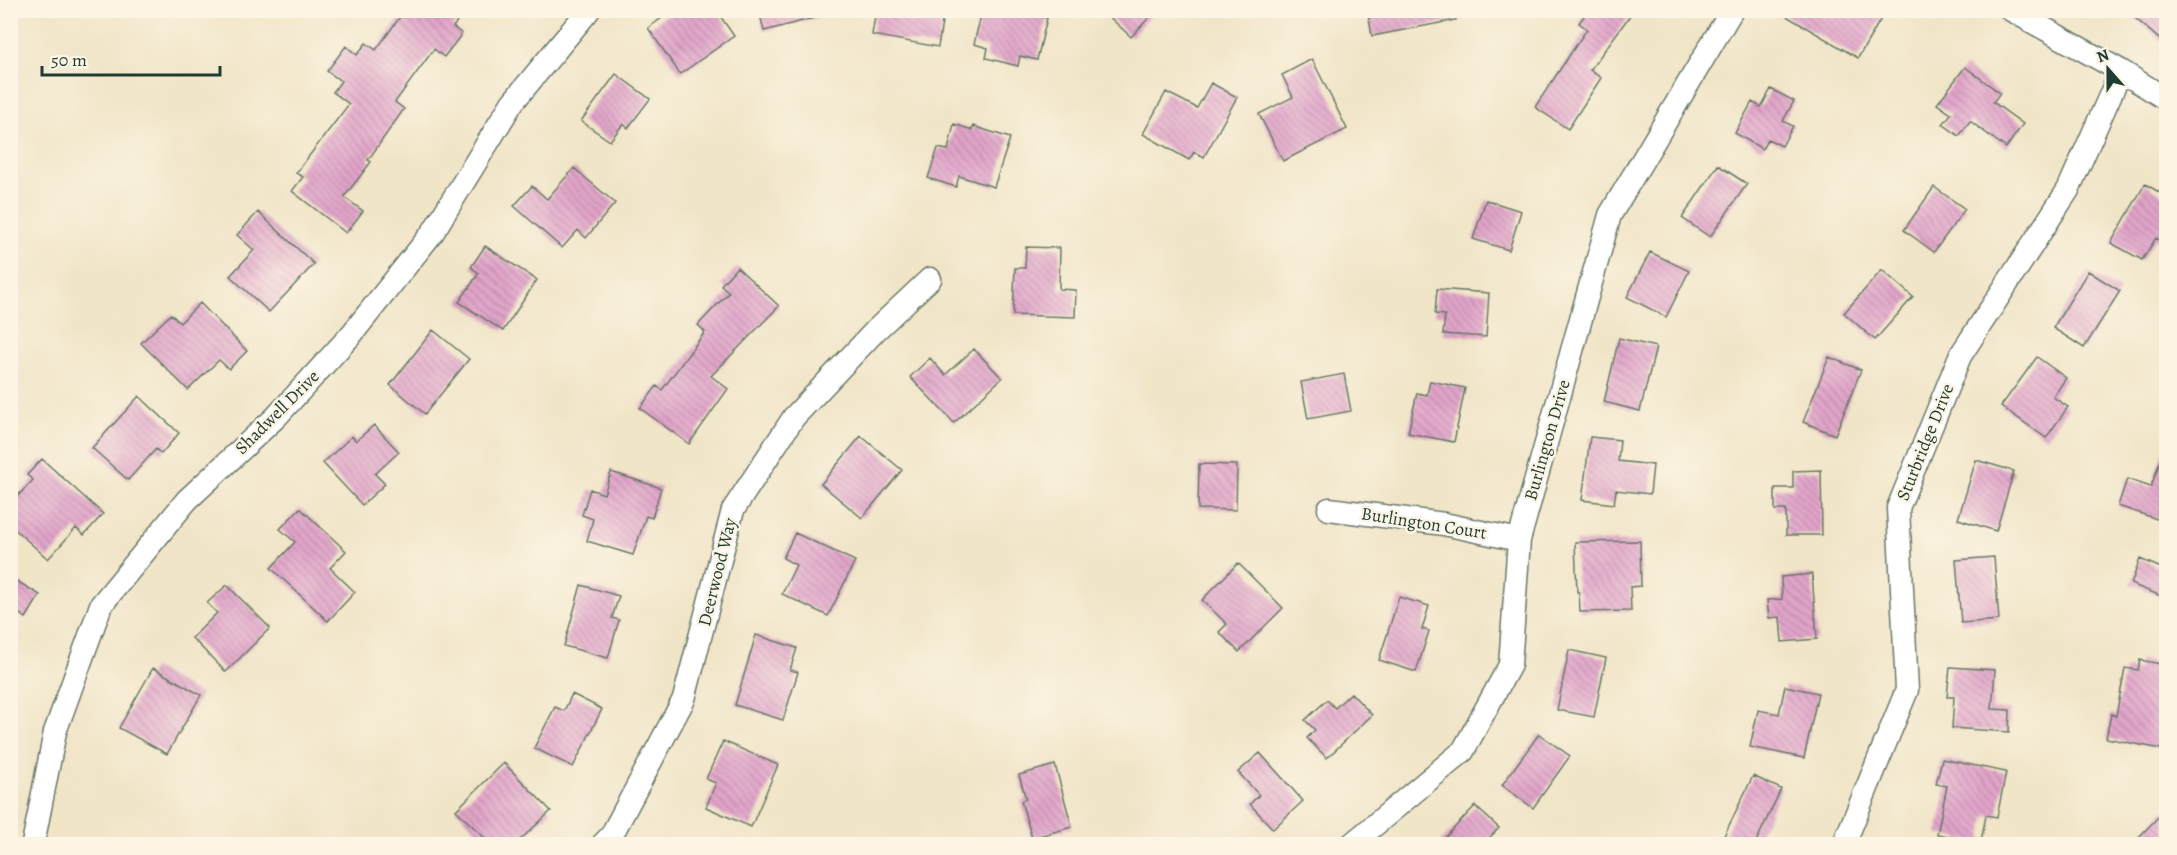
<svg xmlns="http://www.w3.org/2000/svg" width="2177" height="855" viewBox="0 0 2177 855" font-family="Alegreya,serif">
	<style>
		.building { fill: url(#building-back-hatch) }
		.lines { fill: none; stroke-linecap: round; stroke-linejoin: round }
		.minor-casing { stroke: #687868; stroke-width: 25 }
		.minor { stroke: #fff; stroke-width: 22 }
		.labels { text-anchor: middle; dominant-baseline: central; stroke-width: 5; stroke-linejoin: round; paint-order: stroke }
		.street-label { font-size: 18px; fill: #1f3d34; stroke: #fcf5e5 }
	</style>
	<defs>
		<pattern id="building-back-hatch" width="6" height="6" patternUnits="userSpaceOnUse" patternTransform="scale(1.5)"><rect width="6" height="6" fill="#e2a4ca"/><path d="M-1 5l2 2M0 0l6 6M5-1l2 2" fill="none" stroke="#b787a5"/></pattern>
	</defs>
	<rect width="100%" height="100%" fill="#fcf5e5"/>
	<filter id="ink" filterUnits="userSpaceOnUse"><feTurbulence type="fractalNoise" baseFrequency=".0167" numOctaves="2"/><feDisplacementMap in="SourceGraphic" scale="12" xChannelSelector="R" yChannelSelector="G"/><feConvolveMatrix kernelMatrix="1 2 1 2 8 2 1 2 1" color-interpolation-filters="sRGB"/></filter>
	<filter id="wash" filterUnits="userSpaceOnUse"><feTurbulence type="fractalNoise" baseFrequency=".008" numOctaves="4" result="noise"/><feDisplacementMap in="SourceGraphic" scale="24" xChannelSelector="R" yChannelSelector="G"/><feGaussianBlur stdDeviation="1.35" result="paint"/><feColorMatrix in="noise" values="0 0 0 0 0 0 0 0 0 0 0 0 0 0 0 0 0 1.4 0 .05"/><feComposite in="paint" operator="in"/></filter>
	<g filter="url(#wash)">
		<rect width="100%" height="100%" fill="#f1e5c8"/>
		<g id="blocks">
			<path class="building" d="M 405,10 L 465,10 L 453,27 L 462,34 L 444,57 L 434,49 L 395,102 L 404,109 L 368,160 L 371,162 L 344,197 L 363,211 L 346,233 L 292,191 L 303,177 L 296,173 L 349,104 L 333,92 L 341,81 L 327,71 L 346,46 L 357,55 L 366,43 L 376,50 Z
				M 673,10 L 716,10 L 734,36 L 680,74 L 648,28 Z
				M 759,10 L 817,10 L 818,17 L 764,31 Z
				M 876,10 L 944,10 L 938,47 L 872,35 Z
				M 982,10 L 1014,10 L 1047,18 L 1037,60 L 1020,56 L 1018,66 L 986,58 L 988,48 L 974,44 Z
				M 1102,10 L 1156,10 L 1131,37 Z
				M 1379,10 L 1456,10 L 1456,20 L 1372,36 L 1368,12 Z
				M 1588,10 L 1634,10 L 1590,70 L 1601,78 L 1568,129 L 1535,107 L 1587,29 L 1579,23 Z
				M 1776,10 L 1870,10 L 1882,17 L 1858,58 Z
				M 2126,10 L 2166,10 L 2166,45 Z
				M 1312,59 L 1347,129 L 1283,161 L 1259,114 L 1293,97 L 1282,75 Z
				M 1965,67 L 2000,93 L 1993,102 L 2023,124 L 2006,148 L 1970,121 L 1959,136 L 1943,124 L 1951,114 L 1937,104 Z
				M 616,74 L 650,99 L 628,128 L 623,124 L 610,141 L 581,121 Z
				M 1211,83 L 1237,97 L 1204,157 L 1194,152 L 1189,160 L 1143,134 L 1166,92 L 1197,108 Z
				M 1771,89 L 1794,101 L 1783,121 L 1793,126 L 1782,146 L 1768,139 L 1762,149 L 1735,133 L 1752,102 L 1761,107 Z
				M 954,124 L 972,130 L 973,126 L 1010,138 L 994,187 L 959,176 L 956,187 L 928,178 L 938,148 L 948,150 Z
				M 1718,165 L 1747,184 L 1710,237 L 1682,218 Z
				M 574,168 L 615,203 L 586,238 L 578,230 L 562,248 L 514,206 L 532,186 L 547,199 Z
				M 2145,184 L 2166,196 L 2166,244 L 2156,238 L 2142,260 L 2111,243 Z
				M 1934,187 L 1965,209 L 1934,252 L 1904,230 Z
				M 1486,200 L 1521,211 L 1509,250 L 1473,239 Z
				M 258,212 L 314,264 L 269,312 L 230,276 L 254,250 L 237,235 Z
				M 485,246 L 537,280 L 503,331 L 459,302 L 479,273 L 471,267 Z
				M 1026,247 L 1060,248 L 1059,289 L 1076,290 L 1075,317 L 1013,315 L 1015,268 L 1025,268 Z
				M 1650,252 L 1689,271 L 1666,317 L 1627,297 Z
				M 737,267 L 779,306 L 711,376 L 728,389 L 689,444 L 640,408 L 657,386 L 662,390 L 705,332 L 698,325 L 729,292 L 721,285 Z
				M 1882,270 L 1913,297 L 1875,340 L 1844,313 Z
				M 2088,271 L 2120,291 L 2084,348 L 2053,328 Z
				M 1437,289 L 1489,293 L 1486,337 L 1443,334 L 1445,315 L 1435,314 Z
				M 200,303 L 247,351 L 229,369 L 219,360 L 188,390 L 141,343 L 171,314 L 180,323 Z
				M 433,330 L 469,359 L 425,414 L 390,385 Z
				M 1619,338 L 1656,347 L 1640,411 L 1604,402 Z
				M 974,349 L 1002,378 L 954,423 L 910,377 L 930,358 L 945,375 Z
				M 1829,357 L 1861,370 L 1835,435 L 1803,422 Z
				M 2037,357 L 2066,378 L 2053,397 L 2068,407 L 2046,438 L 2001,406 Z
				M 1344,374 L 1351,411 L 1308,419 L 1301,382 Z
				M 1430,381 L 1465,388 L 1454,442 L 1408,433 L 1417,393 L 1427,395 Z
				M 139,396 L 179,433 L 161,454 L 156,449 L 128,480 L 92,448 Z
				M 374,425 L 399,452 L 375,474 L 385,484 L 362,505 L 323,463 L 352,436 L 356,441 Z
				M 861,436 L 902,470 L 862,518 L 821,484 Z
				M 1590,437 L 1620,440 L 1618,461 L 1653,465 L 1650,494 L 1616,490 L 1614,504 L 1582,500 Z
				M 2163,452 L 2166,452 L 2166,522 L 2118,506 L 2127,479 L 2151,487 Z
				M 42,459 L 103,514 L 84,535 L 76,528 L 48,559 L 10,525 L 10,504 L 33,480 L 27,475 Z
				M 1976,460 L 2014,471 L 1996,531 L 1958,519 Z
				M 1199,464 L 1237,465 L 1236,510 L 1198,509 Z
				M 1821,470 L 1822,535 L 1786,535 L 1786,510 L 1775,510 L 1775,488 L 1793,488 L 1793,471 Z
				M 611,472 L 661,488 L 652,518 L 646,516 L 633,555 L 587,541 L 593,519 L 582,515 L 590,489 L 604,494 Z
				M 300,508 L 346,551 L 330,568 L 355,592 L 328,621 L 271,568 L 295,542 L 280,529 Z
				M 795,533 L 855,561 L 828,616 L 782,594 L 796,565 L 783,558 Z
				M 1640,541 L 1641,586 L 1630,587 L 1631,611 L 1580,612 L 1579,592 L 1577,592 L 1575,542 Z
				M 1994,557 L 1999,620 L 1961,623 L 1956,560 Z
				M 2140,559 L 2166,570 L 2166,598 L 2131,584 Z
				M 1238,563 L 1283,608 L 1239,652 L 1219,632 L 1227,624 L 1202,600 Z
				M 1812,574 L 1817,639 L 1782,642 L 1780,617 L 1769,618 L 1767,600 L 1782,599 L 1781,577 Z
				M 10,577 L 40,595 L 26,618 L 10,608 Z
				M 227,585 L 270,628 L 226,672 L 192,638 L 217,613 L 207,603 Z
				M 581,585 L 619,596 L 612,618 L 619,620 L 608,658 L 564,646 Z
				M 1399,597 L 1429,606 L 1422,629 L 1429,631 L 1416,672 L 1379,660 Z
				M 756,635 L 797,648 L 790,670 L 798,672 L 783,720 L 735,705 Z
				M 1569,650 L 1606,658 L 1594,717 L 1557,710 Z
				M 2140,660 L 2166,665 L 2166,750 L 2106,738 L 2111,714 L 2116,716 L 2125,668 L 2138,670 Z
				M 1950,667 L 1995,670 L 1992,709 L 2010,710 L 2009,732 L 1952,728 L 1954,697 L 1947,697 Z
				M 153,668 L 201,695 L 167,754 L 119,728 Z
				M 1785,686 L 1818,693 L 1804,758 L 1750,747 L 1758,710 L 1779,714 Z
				M 1351,693 L 1372,715 L 1327,758 L 1307,738 L 1315,730 L 1305,720 L 1327,700 L 1335,708 Z
				M 572,694 L 602,709 L 573,767 L 534,748 L 555,707 L 564,711 Z
				M 1539,734 L 1570,756 L 1533,808 L 1502,785 Z
				M 723,741 L 778,765 L 751,827 L 706,807 L 716,783 L 706,779 Z
				M 1260,753 L 1303,801 L 1273,829 L 1250,804 L 1259,795 L 1238,772 Z
				M 1942,759 L 2006,772 L 1997,817 L 1986,815 L 1981,842 L 1937,834 L 1947,786 L 1936,784 Z
				M 504,763 L 551,811 L 516,844 L 491,844 L 456,810 Z
				M 1055,765 L 1072,827 L 1032,838 L 1021,801 L 1026,799 L 1019,775 Z
				M 1753,776 L 1781,789 L 1755,844 L 1720,844 Z
				M 1475,806 L 1499,828 L 1483,844 L 1439,844 Z
				M 2166,809 L 2166,844 L 2132,844 Z"/>
		</g>
	</g>
	<g filter="url(#ink)">
		<use href="#blocks" fill-opacity="0" stroke="#687868" stroke-width="1.5"/>
		<g class="lines">
			<g class="minor-casing">
				<path id="minor" d="M 2011,10 L 2121,71 L 2166,99
					M 1329,509 L 1444,524 L 1519,540
					M 33,844 L 55,732 L 101,605 L 187,500 L 276,417 L 351,335 L 433,232 L 512,103 L 589,10
					M 603,844 L 611,836 L 684,699 L 733,510 L 794,417 L 876,330 L 930,279
					M 1352,844 L 1463,751 L 1510,665 L 1519,540 L 1610,215 L 1732,10
					M 1844,844 L 1907,690 L 1898,508 L 1960,356 L 2068,190 L 2121,71"/>
			</g>
			<use href="#minor" class="minor"/>
		</g>
	</g>
	<g class="labels">
		<g class="street-label">
			<text transform="translate(277 412) rotate(-45)">Shadwell Drive</text>
			<text transform="translate(1547 440) rotate(-74)">Burlington Drive</text>
			<text transform="translate(1925 442) rotate(-68)">Sturbridge Drive</text>
			<text transform="translate(1424 523) rotate(9)">Burlington Court</text>
			<text transform="translate(717 572) rotate(-76)">Deerwood Way</text>
		</g>
	</g>
	<rect width="2177" height="855" fill="none" stroke="#fcf5e5" stroke-width="36"/>
	<g transform="translate(2108 69) rotate(339)" stroke="#fcf5e5" stroke-width="4.5" paint-order="stroke">
	<path d="M0-4.5L10 22L0 15L-10 22Z" fill="#1f3d34"/>
	<text y="-9" font-size="16" font-weight="bold" text-anchor="middle" fill="#1f3d34">N</text>
	</g>
	<path d="M42 66v9h178v-9" fill="none" stroke="#1f3d34" stroke-width="3"/>
	<text x="51" y="66" font-size="18" fill="#1f3d34" stroke="#fcf5e5" stroke-width="4.5" paint-order="stroke">50 m</text>
</svg>
